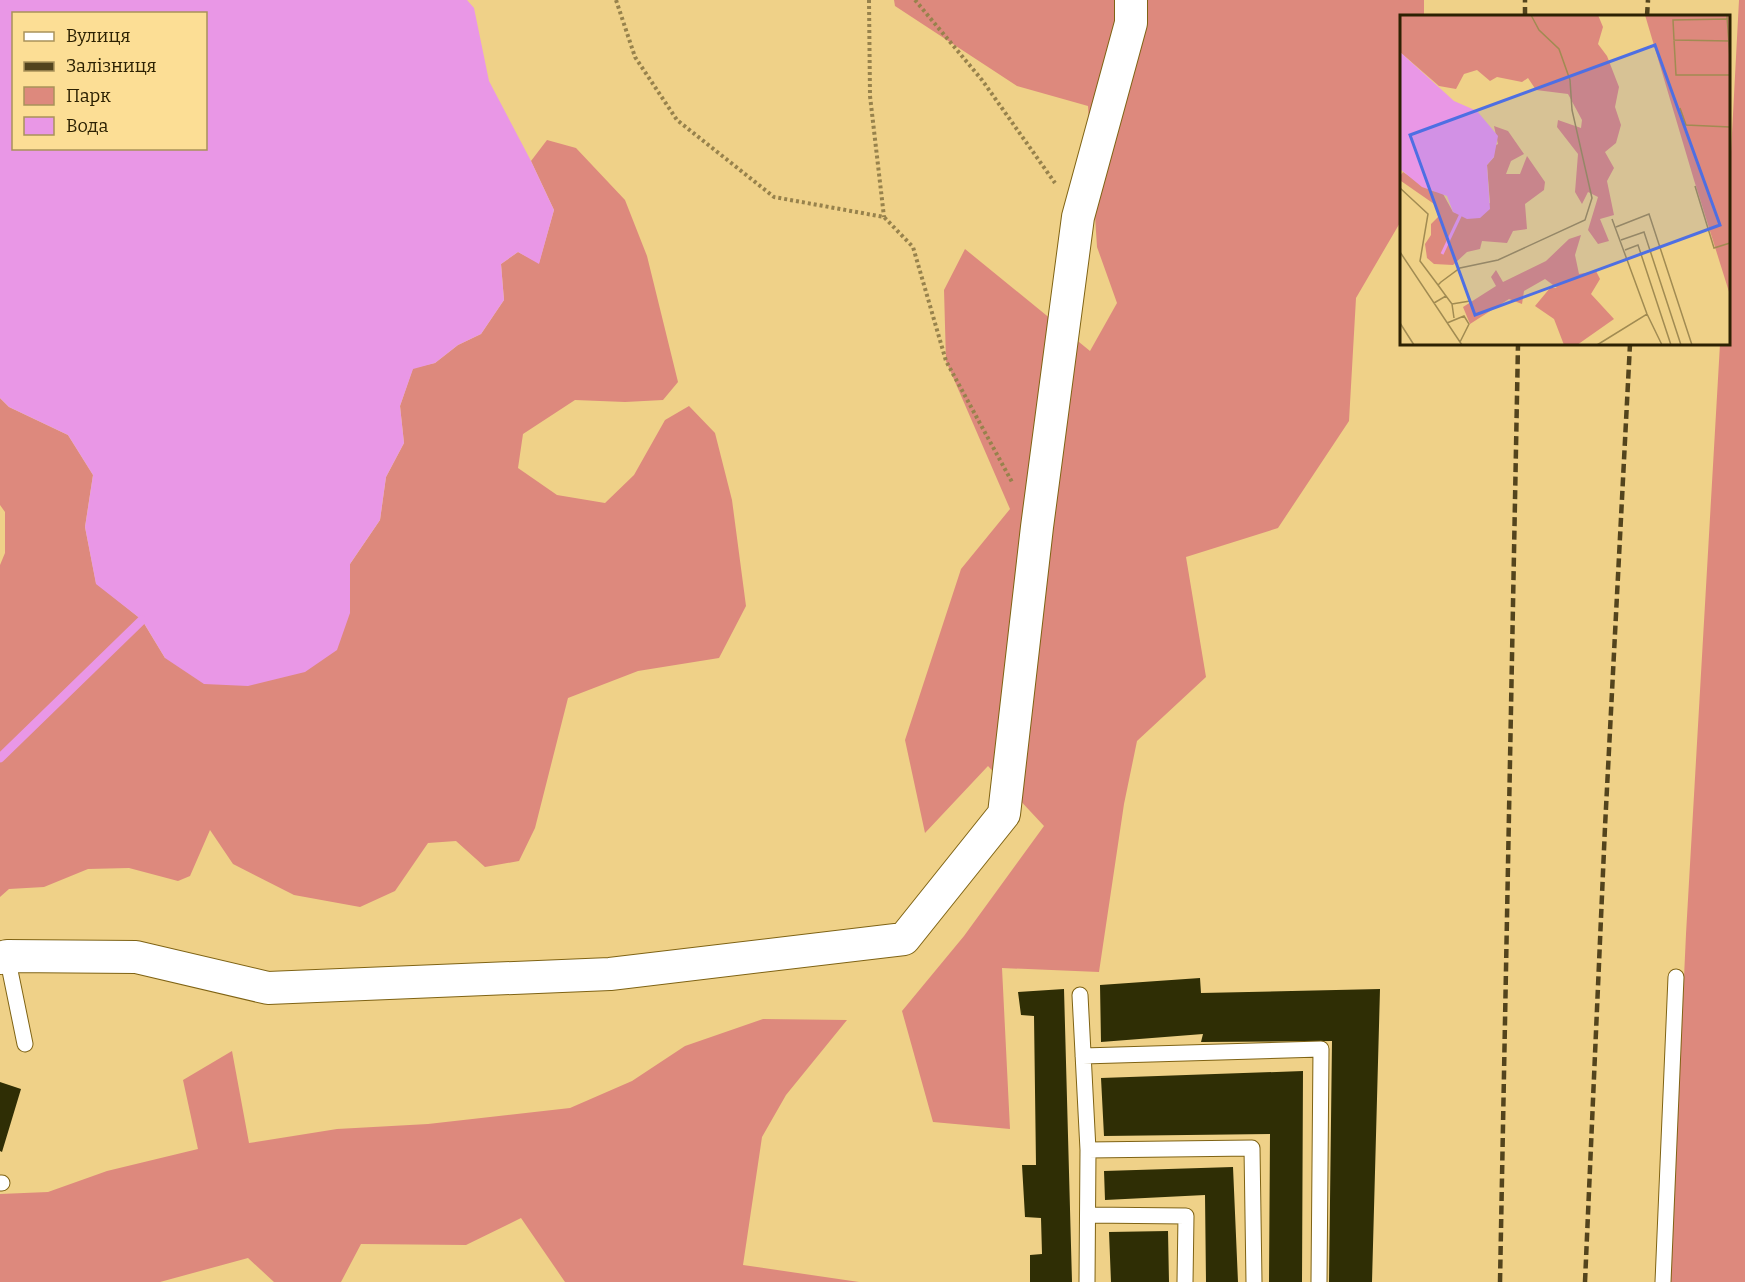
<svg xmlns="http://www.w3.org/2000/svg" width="1745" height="1282" viewBox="0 0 1745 1282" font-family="Bitter,serif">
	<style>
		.green { fill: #dd897d }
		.water { fill: #e997e6; fill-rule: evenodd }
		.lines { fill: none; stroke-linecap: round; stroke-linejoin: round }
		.stream { stroke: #e997e6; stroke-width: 9 }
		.building { fill: #2f2e05 }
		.service-casing { stroke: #7f6314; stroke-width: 17 }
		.minor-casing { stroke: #7f6314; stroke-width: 34 }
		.path { stroke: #97824c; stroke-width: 4; stroke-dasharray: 3 3; stroke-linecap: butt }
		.service { stroke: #fff; stroke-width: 15 }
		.minor { stroke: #fff; stroke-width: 32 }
		.rail { stroke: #53441d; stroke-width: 4.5; stroke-dasharray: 9 4.5; stroke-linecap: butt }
		.inset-river { fill: none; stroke: #e997e6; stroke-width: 3 }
		.inset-road { fill: none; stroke: #a18b52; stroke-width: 1.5 }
		.view { fill: #4e6fe3; fill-opacity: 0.15; stroke: #4e6fe3; stroke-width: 3 }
		.inset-edge { fill: none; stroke: #2c2102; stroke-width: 3 }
	</style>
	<rect width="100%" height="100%" fill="#efd188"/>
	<path class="green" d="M 894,0 L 1424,0 L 1424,16 L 1402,16 L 1401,221 L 1356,298 L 1349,421 L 1278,528 L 1186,557 L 1206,677 L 1137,741 L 1124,804 L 1099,972 L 1002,968 L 1010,1129 L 933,1122 L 902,1011 L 964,936 L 1044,826 L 988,766 L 925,833 L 905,740 L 961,569 L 1010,509 L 946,361 L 944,290 L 965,249 L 1090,351 L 1117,303 L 1097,247 L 1088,106 L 1017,86 L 895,6 Z
		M 1739,0 L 1745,0 L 1745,1282 L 1670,1282 L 1686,934 L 1720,344 L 1728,344 L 1729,190 Z
		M 547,140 L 576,148 L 625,200 L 647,256 L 678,382 L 663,400 L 625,402 L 575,400 L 523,434 L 518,468 L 557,495 L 605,503 L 634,475 L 665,420 L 689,406 L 715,433 L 732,500 L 746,606 L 719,658 L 638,671 L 568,698 L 535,828 L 519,861 L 485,867 L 456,841 L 428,843 L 395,891 L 360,907 L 294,895 L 233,864 L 210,830 L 190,876 L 178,881 L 129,868 L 88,869 L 44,887 L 9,889 L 0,897 L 0,565 L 5,553 L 5,512 L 0,505 L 0,398 L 9,407 L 68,435 L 93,475 L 85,527 L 96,583 L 142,620 L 165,658 L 350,613 L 350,564 L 380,520 L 386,477 L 404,443 L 400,406 L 413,368 L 435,363 L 458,345 L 481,334 L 504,300 L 501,264 L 518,252 L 539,263 L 554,210 L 531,161 Z
		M 763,1019 L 847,1020 L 786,1095 L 762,1137 L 743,1265 L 859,1282 L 565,1282 L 521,1218 L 466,1245 L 361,1244 L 341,1282 L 274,1282 L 248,1258 L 160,1282 L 0,1282 L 0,1194 L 48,1192 L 107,1171 L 198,1149 L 183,1080 L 232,1051 L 249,1143 L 337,1129 L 428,1124 L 570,1108 L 632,1081 L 685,1046 Z"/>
	<path class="water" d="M 0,0 L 467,0 L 474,8 L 489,81 L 531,161 L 554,210 L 539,264 L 518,252 L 501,264 L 504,300 L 481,334 L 458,345 L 435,363 L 413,369 L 400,406 L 404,443 L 386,477 L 380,520 L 350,564 L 350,613 L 337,650 L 305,672 L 248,686 L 204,684 L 165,658 L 142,620 L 96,584 L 85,527 L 93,475 L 68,435 L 9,407 L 0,398 ZM 14,14 L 206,14 L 206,148 L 14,148 Z"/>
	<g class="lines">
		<path class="stream" d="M 0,758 L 142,620"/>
	</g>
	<path class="building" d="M 1200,978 L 1201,993 L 1380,989 L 1372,1282 L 1329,1282 L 1332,1041 L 1201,1042 L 1203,1034 L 1101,1042 L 1100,985 Z
		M 1064,989 L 1072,1282 L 1030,1282 L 1030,1255 L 1042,1254 L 1041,1218 L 1025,1217 L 1022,1165 L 1036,1165 L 1034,1016 L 1021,1015 L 1018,992 Z
		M 1303,1071 L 1302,1282 L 1269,1282 L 1270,1134 L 1104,1136 L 1101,1078 Z
		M 0,1082 L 21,1089 L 2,1152 L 0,1151 Z
		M 1233,1167 L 1238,1282 L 1206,1282 L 1205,1195 L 1105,1200 L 1104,1171 Z
		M 1168,1231 L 1169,1282 L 1111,1282 L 1109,1232 Z"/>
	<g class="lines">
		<g class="service-casing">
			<path id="service" d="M 7,956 L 25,1044
				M 1080,995 L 1088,1150 L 1087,1282
				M 1083,1056 L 1321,1049 L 1319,1282
				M 1088,1150 L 1252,1148 L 1254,1282
				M 0,1183 L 2,1183
				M 1088,1215 L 1186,1216 L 1185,1282
				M 1663,1282 L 1676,977"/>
		</g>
		<g class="minor-casing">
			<path id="minor" d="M 0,958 L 7,956 L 136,957 L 268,988 L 610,974 L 904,939 L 1004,814 L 1037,527 L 1078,217 L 1131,23 L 1131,0"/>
		</g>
		<path class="path" d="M 616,0 L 635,57 L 677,120 L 774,197 L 884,217 L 913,247 L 946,361 L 1012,482
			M 869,0 L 870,96 L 884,217
			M 915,0 L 982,80 L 1055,183"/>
		<use href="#service" class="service"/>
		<use href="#minor" class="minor"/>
		<path class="rail" d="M 1525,16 L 1525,0
			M 1647,16 L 1648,0
			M 1500,1282 L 1518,344
			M 1585,1282 L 1605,827 L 1630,344"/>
	</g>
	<g transform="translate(1400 15)">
		<rect width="330" height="330" fill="#efd188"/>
		<path d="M 0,0 L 198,0 L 203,12 L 198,29 L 207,41 L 219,72 L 215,92 L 221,110 L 216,128 L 205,137 L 214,153 L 207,166 L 214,200 L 200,204 L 209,226 L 198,229 L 188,215 L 198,182 L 188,177 L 182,189 L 175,177 L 178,139 L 157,112 L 158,105 L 181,113 L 182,105 L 168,79 L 136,75 L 128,63 L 122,67 L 97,62 L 90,66 L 77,55 L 64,59 L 56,74 L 39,71 L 0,37 ZM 245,0 L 330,0 L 330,280 L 294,165 ZM 94,111 L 108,116 L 124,139 L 111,146 L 106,159 L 120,159 L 127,141 L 145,167 L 144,175 L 125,189 L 127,214 L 113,216 L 107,228 L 82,226 L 80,234 L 67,237 L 53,250 L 34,249 L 27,243 L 25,229 L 31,220 L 31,209 L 38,202 L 37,191 L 1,166 L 0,161 L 3,157 L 32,176 L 42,177 L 53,197 L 61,199 L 90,188 L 87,150 L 94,142 L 94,131 L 98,129 ZM 181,220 L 175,240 L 179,259 L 196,256 L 200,264 L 191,279 L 214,304 L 177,330 L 164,330 L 154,304 L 135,291 L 150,273 L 157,273 L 145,264 L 124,276 L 122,289 L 109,284 L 70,309 L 63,292 L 96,271 L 91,262 L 96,255 L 103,267 L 146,246 L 169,224 Z" fill="#dd897d"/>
		<path d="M 0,37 L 54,86 L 77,96 L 98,121 L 94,142 L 87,150 L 90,194 L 80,203 L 67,204 L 53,197 L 47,181 L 22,172 L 0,154 Z" fill="#e997e6"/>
		<path class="inset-river" d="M 42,239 L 61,199"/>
		<path class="inset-road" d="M 327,1 L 330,43M 328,4 L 273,5 L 274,25 L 330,26M 274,25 L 276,60 L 330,60M 280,93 L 286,110 L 330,112M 295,171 L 314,233 L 330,228M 0,173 L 28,199 L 20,246 L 38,270M 212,204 L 247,299M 216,212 L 249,199 L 292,330M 221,225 L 244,217 L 281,330M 225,235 L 238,230 L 271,330M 0,237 L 62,330M 46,281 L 52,289 L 54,303M 34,288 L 46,281 L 38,270 L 41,267 L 60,253 L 98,245 L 185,205 L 192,183 L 172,95 L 170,65 L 159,34 L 139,15 L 131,0M 52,289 L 70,286M 0,308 L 14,330M 47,308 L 64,301 L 69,309 L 60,327M 197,330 L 247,299 L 262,330"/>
		<path class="view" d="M 255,30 L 320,210 L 75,300 L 10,120 Z"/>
		<rect width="330" height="330" class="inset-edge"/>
	</g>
	<rect x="12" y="12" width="195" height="138" fill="#fcde95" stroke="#a9925a" stroke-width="1.5"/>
	<rect x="24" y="32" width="30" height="9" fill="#ffffff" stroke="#a9925a" stroke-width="1.5"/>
	<text x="66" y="42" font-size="18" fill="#2c2102">Вулиця</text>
	<rect x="24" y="62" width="30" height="9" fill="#53441d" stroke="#a9925a" stroke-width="1.5"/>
	<text x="66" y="72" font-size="18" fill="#2c2102">Залізниця</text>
	<rect x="24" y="87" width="30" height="18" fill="#dd897d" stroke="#a9925a" stroke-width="1.5"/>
	<text x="66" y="102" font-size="18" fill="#2c2102">Парк</text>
	<rect x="24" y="117" width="30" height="18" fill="#e997e6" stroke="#a9925a" stroke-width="1.5"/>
	<text x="66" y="132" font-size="18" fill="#2c2102">Вода</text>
</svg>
